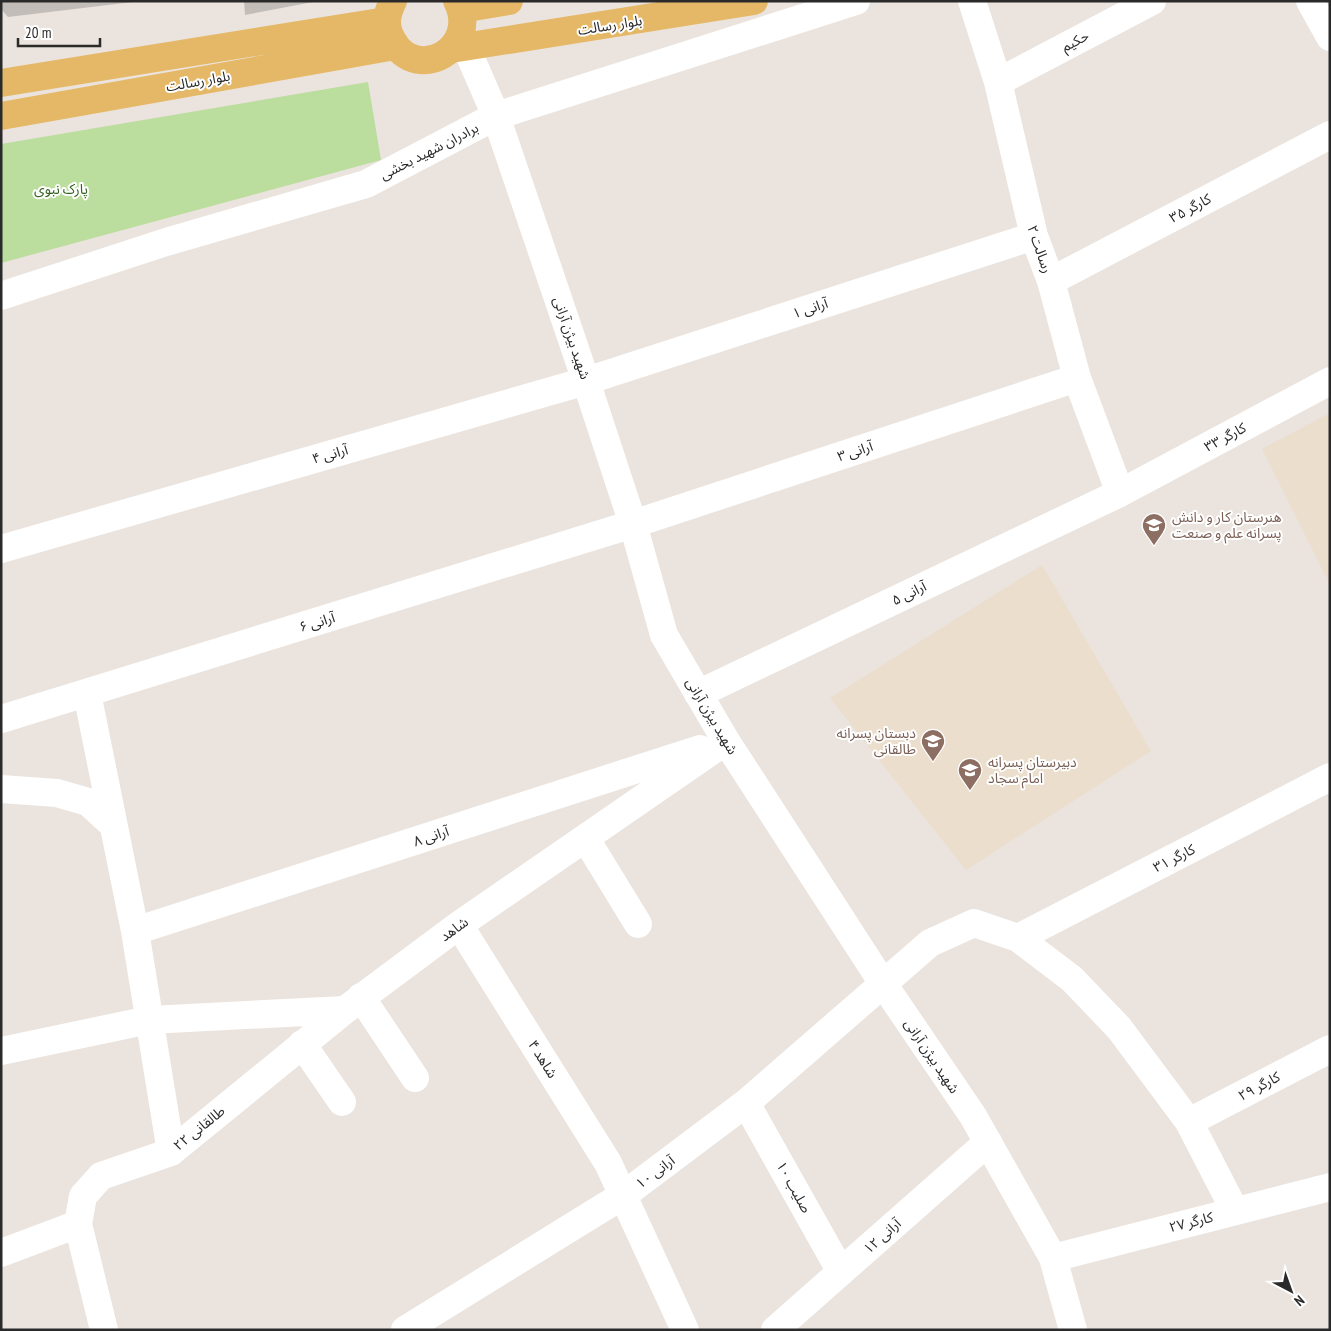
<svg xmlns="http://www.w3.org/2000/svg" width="1331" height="1331" viewBox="0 0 1331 1331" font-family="'PT Sans Narrow','Noto Sans Arabic',sans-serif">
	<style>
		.education { fill: #ebdecd }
		.green { fill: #bbdd9d }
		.building { fill: #c3bdb9 }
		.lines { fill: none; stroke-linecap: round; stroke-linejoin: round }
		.minor { stroke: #fff; stroke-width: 28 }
		.major { stroke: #e5b867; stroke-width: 28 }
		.labels { text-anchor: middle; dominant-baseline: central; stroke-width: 4; stroke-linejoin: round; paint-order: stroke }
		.street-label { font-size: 14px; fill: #2a2a2a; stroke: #fff }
		.park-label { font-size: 14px; fill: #356120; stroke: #fff }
		.education-label { font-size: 14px; fill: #785e54; stroke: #fff; text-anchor: start }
	</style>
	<rect width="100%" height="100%" fill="#ebe3dd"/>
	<path class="education" d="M 1330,413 L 1330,585 L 1262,449 Z
		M 1042,565 L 1151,751 L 966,870 L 830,698 Z"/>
	<path class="green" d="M 368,82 L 381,160 L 1,263 L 1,144 Z"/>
	<path class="building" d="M 1,1 L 133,1 L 133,2 L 8,17 L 1,9 Z
		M 244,1 L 313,1 L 313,2 L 245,15 Z"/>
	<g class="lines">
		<path class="minor" d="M 972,1 L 998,82 L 1034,236 L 1051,281 L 1077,378 L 1120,493
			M 1310,1 L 1330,37
			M 466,47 L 496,116 L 586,381 L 633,524 L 664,635 L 726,741 L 882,982 L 973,1116 L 1053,1258 L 1073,1330
			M 998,82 L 1152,1
			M 1051,281 L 1330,135
			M 1,296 L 166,242 L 366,184 L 496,116 L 856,1
			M 1,549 L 586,381 L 1034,236
			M 87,693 L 135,931 L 171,1152
			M 698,694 L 1120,493 L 1330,381
			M 1,719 L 633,524 L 1077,378
			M 1,789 L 57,793 L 88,802 L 113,825
			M 586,839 L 638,924
			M 459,925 L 608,1163 L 685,1330
			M 135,931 L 700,749
			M 1018,938 L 1330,777
			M 361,997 L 415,1078
			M 302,1044 L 342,1102
			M 1,1051 L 149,1020 L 345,1010 L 459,925 L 726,741
			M 746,1103 L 841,1272
			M 1189,1122 L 1330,1049
			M 78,1224 L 104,1330
			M 1,1253 L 78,1224 L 83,1196 L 101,1176 L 171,1152 L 345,1010
			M 1053,1258 L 1330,1187
			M 405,1330 L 625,1194 L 746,1103 L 930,943 L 974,923 L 1018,938 L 1072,979 L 1119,1028 L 1189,1122 L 1235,1211
			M 775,1330 L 988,1142"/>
		<path class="major" d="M 393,1 C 386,15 384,27 393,41 C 417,84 481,48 457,1
			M 461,9 L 509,1
			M 451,49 L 754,1
			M 1,83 L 386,21
			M 1,116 L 395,46"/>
	</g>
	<defs>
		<g id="school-pin" transform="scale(1.25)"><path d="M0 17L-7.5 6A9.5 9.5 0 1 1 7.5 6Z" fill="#8d6e63" stroke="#fff"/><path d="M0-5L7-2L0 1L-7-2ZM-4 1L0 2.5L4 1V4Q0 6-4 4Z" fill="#fff"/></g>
	</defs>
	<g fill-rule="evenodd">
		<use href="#school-pin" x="1154" y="525"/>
		<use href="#school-pin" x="933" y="741"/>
		<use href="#school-pin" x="970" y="770"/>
	</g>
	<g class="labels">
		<g class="street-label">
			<text transform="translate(610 25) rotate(-9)">بلوار رسالت</text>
			<text transform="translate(1075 41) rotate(-28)">حکیم</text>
			<text transform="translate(198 81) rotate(-10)">بلوار رسالت</text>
			<text transform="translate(429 151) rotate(-27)">برادران شهید بخشی</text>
			<text transform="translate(1190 208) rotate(-28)">کارگر ۳۵</text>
			<text transform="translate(1040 249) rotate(71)">رسالت ۲</text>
			<text transform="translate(810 308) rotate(-18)">آرانی ۱</text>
			<text transform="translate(572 338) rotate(71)">شهید بیژن آرانی</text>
			<text transform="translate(1225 437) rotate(-28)">کارگر ۳۳</text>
			<text transform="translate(855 451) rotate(-18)">آرانی ۳</text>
			<text transform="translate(330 454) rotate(-16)">آرانی ۴</text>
			<text transform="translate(909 593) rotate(-26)">آرانی ۵</text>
			<text transform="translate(317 622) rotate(-17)">آرانی ۶</text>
			<text transform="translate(712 716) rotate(59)">شهید بیژن آرانی</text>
			<text transform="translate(431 836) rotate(-18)">آرانی ۸</text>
			<text transform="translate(1174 858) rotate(-27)">کارگر ۳۱</text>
			<text transform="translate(454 929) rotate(-36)">شاهد</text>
			<text transform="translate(932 1056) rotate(56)">شهید بیژن آرانی</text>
			<text transform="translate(543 1059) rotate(58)">شاهد ۴</text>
			<text transform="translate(1259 1086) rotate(-28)">کارگر ۲۹</text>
			<text transform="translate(199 1128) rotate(-39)">طالقانی ۲۲</text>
			<text transform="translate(655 1172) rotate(-37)">آرانی ۱۰</text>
			<text transform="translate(794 1187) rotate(61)">صلیب ۱۰</text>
			<text transform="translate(1191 1222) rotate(-14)">کارگر ۲۷</text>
			<text transform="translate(882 1236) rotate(-42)">آرانی ۱۲</text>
		</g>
		<g class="park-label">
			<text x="61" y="189">پارک نبوی</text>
		</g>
		<g class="education-label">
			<text x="1172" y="517">هنرستان کار و دانش<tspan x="1172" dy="16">پسرانه علم و صنعت</tspan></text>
			<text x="916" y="733" text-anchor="end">دبستان پسرانه<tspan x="916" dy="16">طالقانی</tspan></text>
			<text x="988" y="762">دبیرستان پسرانه<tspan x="988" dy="16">امام سجاد</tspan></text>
		</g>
	</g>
	<rect width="1331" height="1331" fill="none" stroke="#2a2a2a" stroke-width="5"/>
	<g transform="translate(1291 1291) rotate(139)" stroke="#ffffff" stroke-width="4" paint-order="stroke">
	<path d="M0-4L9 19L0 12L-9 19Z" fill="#2a2a2a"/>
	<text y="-8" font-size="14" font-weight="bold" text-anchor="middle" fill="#2a2a2a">N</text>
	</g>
	<path d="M18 38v8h82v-8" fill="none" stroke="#2a2a2a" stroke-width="2.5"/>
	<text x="25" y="38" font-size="15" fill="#2a2a2a" stroke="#ffffff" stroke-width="4" paint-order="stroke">20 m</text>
</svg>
